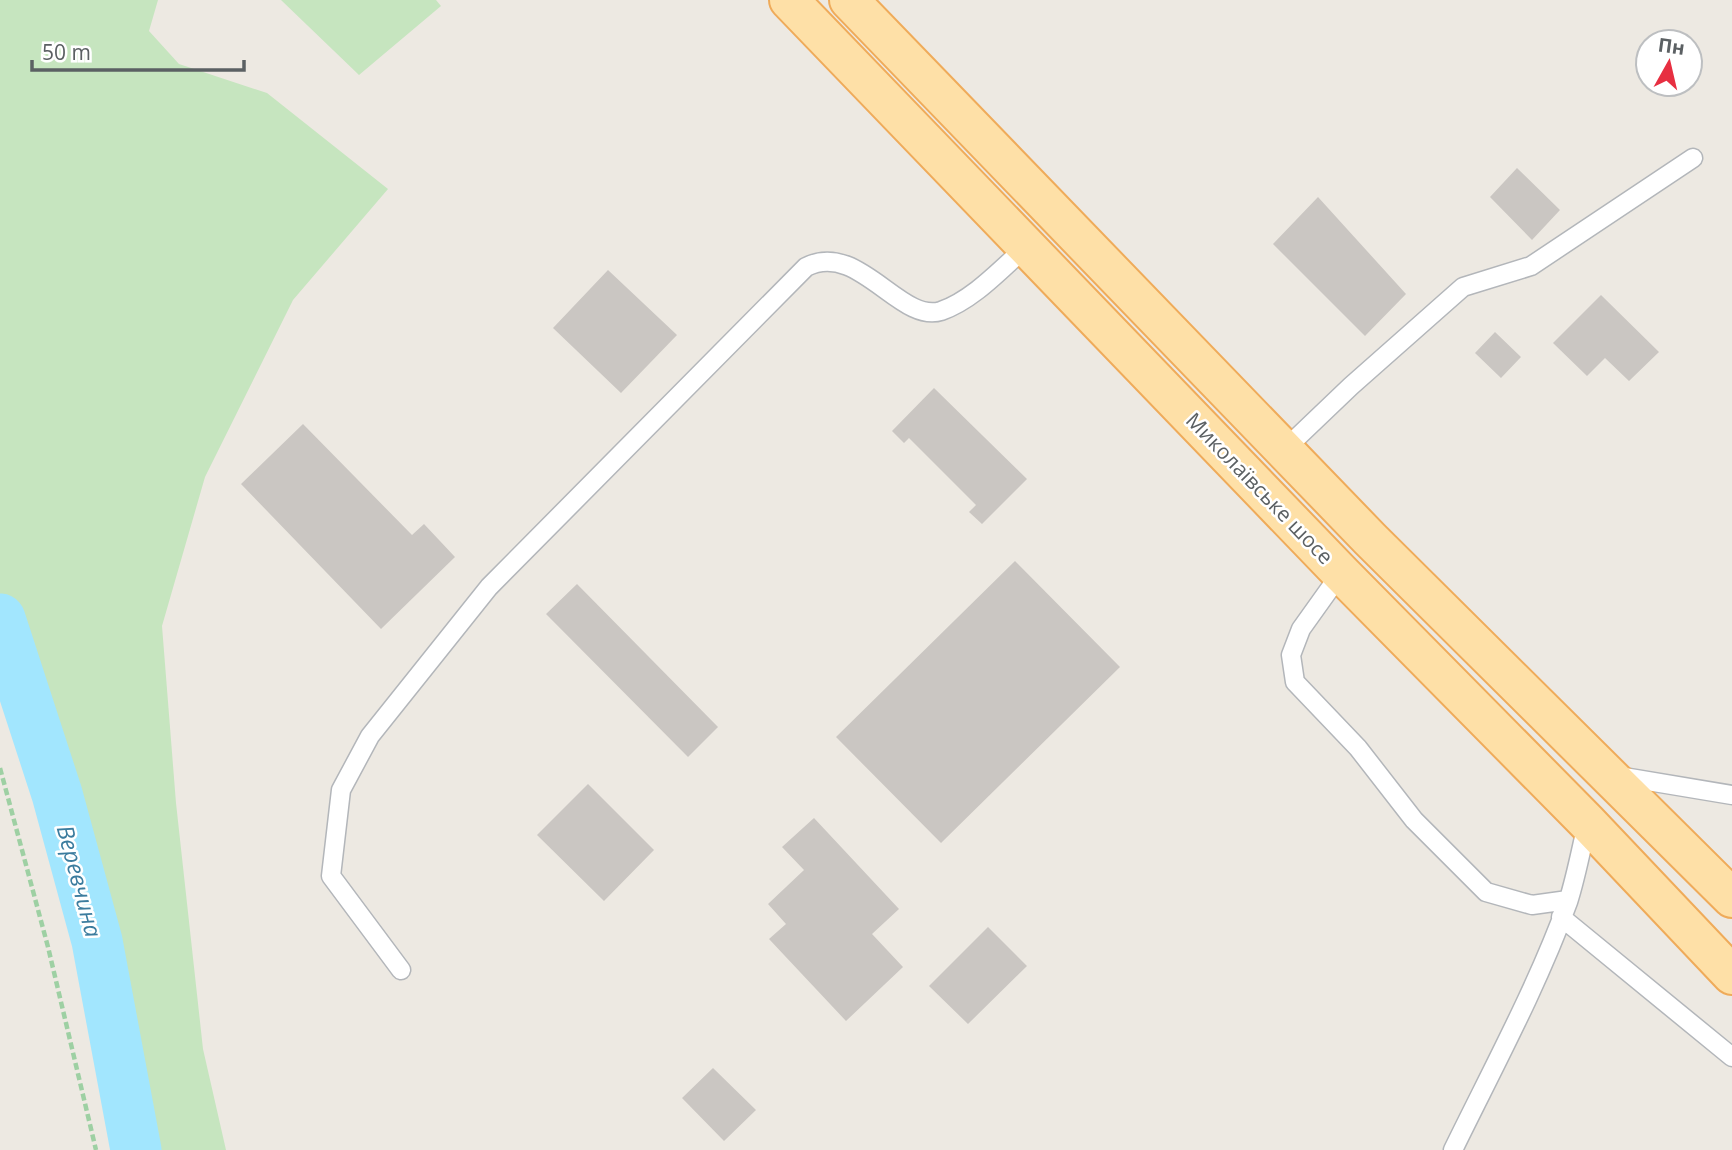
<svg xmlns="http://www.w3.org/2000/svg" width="1732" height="1150" viewBox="0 0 1732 1150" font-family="'Open Sans',sans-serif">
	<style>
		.green { fill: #c6e5bf }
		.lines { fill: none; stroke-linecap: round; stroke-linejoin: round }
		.river { stroke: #a2e6fe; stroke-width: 51 }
		.building { fill: #cac6c2 }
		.lane-casing { stroke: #b3b6ba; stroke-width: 21 }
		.primary-casing { stroke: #efab5a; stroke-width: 42 }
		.path { stroke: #9ed0a3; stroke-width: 4.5; stroke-dasharray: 7 3.5; stroke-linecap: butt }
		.lane { stroke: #fff; stroke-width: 18 }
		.primary { stroke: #fee0a7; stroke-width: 38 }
		.labels { text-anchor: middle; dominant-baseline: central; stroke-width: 5; stroke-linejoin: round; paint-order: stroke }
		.street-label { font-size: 21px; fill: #5b6063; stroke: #fff }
		.water-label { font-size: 23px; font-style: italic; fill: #3b7c9e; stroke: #fff }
	</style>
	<rect width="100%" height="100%" fill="#ede9e2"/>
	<path class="green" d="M 0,0 L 158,0 L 149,31 L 179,64 L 267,93 L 388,189 L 293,300 L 205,477 L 162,626 L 176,803 L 203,1049 L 226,1150 L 129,1150 L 83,868 L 0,650 Z
		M 281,0 L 436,0 L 441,6 L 359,75 Z"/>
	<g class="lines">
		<path class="river" d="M 0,619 L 57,794 L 97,941 L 136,1150"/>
	</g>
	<path class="building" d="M 1517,168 L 1560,210 L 1532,240 L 1490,197 Z
		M 1318,197 L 1406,294 L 1365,336 L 1273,244 Z
		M 608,270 L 677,335 L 621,393 L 553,328 Z
		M 1601,295 L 1659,352 L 1629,381 L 1605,358 L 1587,376 L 1553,343 Z
		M 1495,332 L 1521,357 L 1501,378 L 1475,353 Z
		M 934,388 L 1027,479 L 982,524 L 969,512 L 976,505 L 909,438 L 904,443 L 892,431 Z
		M 303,424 L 412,535 L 424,524 L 455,557 L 381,629 L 241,484 Z
		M 1015,561 L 1120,667 L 941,843 L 836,737 Z
		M 577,584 L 718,727 L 688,757 L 546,614 Z
		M 588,784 L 654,850 L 604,901 L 537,835 Z
		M 814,818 L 899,909 L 872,934 L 903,967 L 846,1021 L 769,939 L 786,924 L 768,904 L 804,870 L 782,847 Z
		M 988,927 L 1027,966 L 968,1024 L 929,986 Z
		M 713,1068 L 756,1110 L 724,1141 L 682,1098 Z"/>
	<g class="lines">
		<g class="lane-casing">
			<path id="lane" d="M 1284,450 L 1351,386 L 1463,287 L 1531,266 L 1693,158
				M 1341,573 L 1301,629 L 1291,655 L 1295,682 L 1358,748 L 1414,820 L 1486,892 L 1532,905 L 1568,900
				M 1618,776 L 1732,795
				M 1561,917 L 1732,1057
				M 401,970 L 331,876 L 341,790 L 370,736 L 489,587 L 806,267 C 858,240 900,324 941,311 C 973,300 1001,269 1026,247
				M 1453,1150 C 1493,1068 1537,987 1568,902 C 1576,877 1581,850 1587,824"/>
		</g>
		<g class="primary-casing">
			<path id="primary" d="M 789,0 L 1341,573 L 1587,822 L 1732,975
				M 849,0 L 1370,539 L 1732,898"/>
		</g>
		<path class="path" d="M 0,768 L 48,947 L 96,1150"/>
		<use href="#lane" class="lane"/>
		<use href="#primary" class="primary"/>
	</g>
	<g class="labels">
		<g class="street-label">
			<text transform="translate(1260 488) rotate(46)">Миколаївське шосе</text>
		</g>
		<g class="water-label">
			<text transform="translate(80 881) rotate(75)">Веревчина</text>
		</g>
	</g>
	<g transform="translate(1669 63) rotate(8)"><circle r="33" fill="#ffffff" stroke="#bdbfc1" stroke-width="2"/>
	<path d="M0-5L12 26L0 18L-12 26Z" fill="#e72f41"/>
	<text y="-10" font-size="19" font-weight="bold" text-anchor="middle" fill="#5b6063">Пн</text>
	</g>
	<path d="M32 60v10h212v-10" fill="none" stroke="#5b6063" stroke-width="3.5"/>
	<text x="42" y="60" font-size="21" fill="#5b6063" stroke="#ffffff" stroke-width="5" paint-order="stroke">50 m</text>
</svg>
